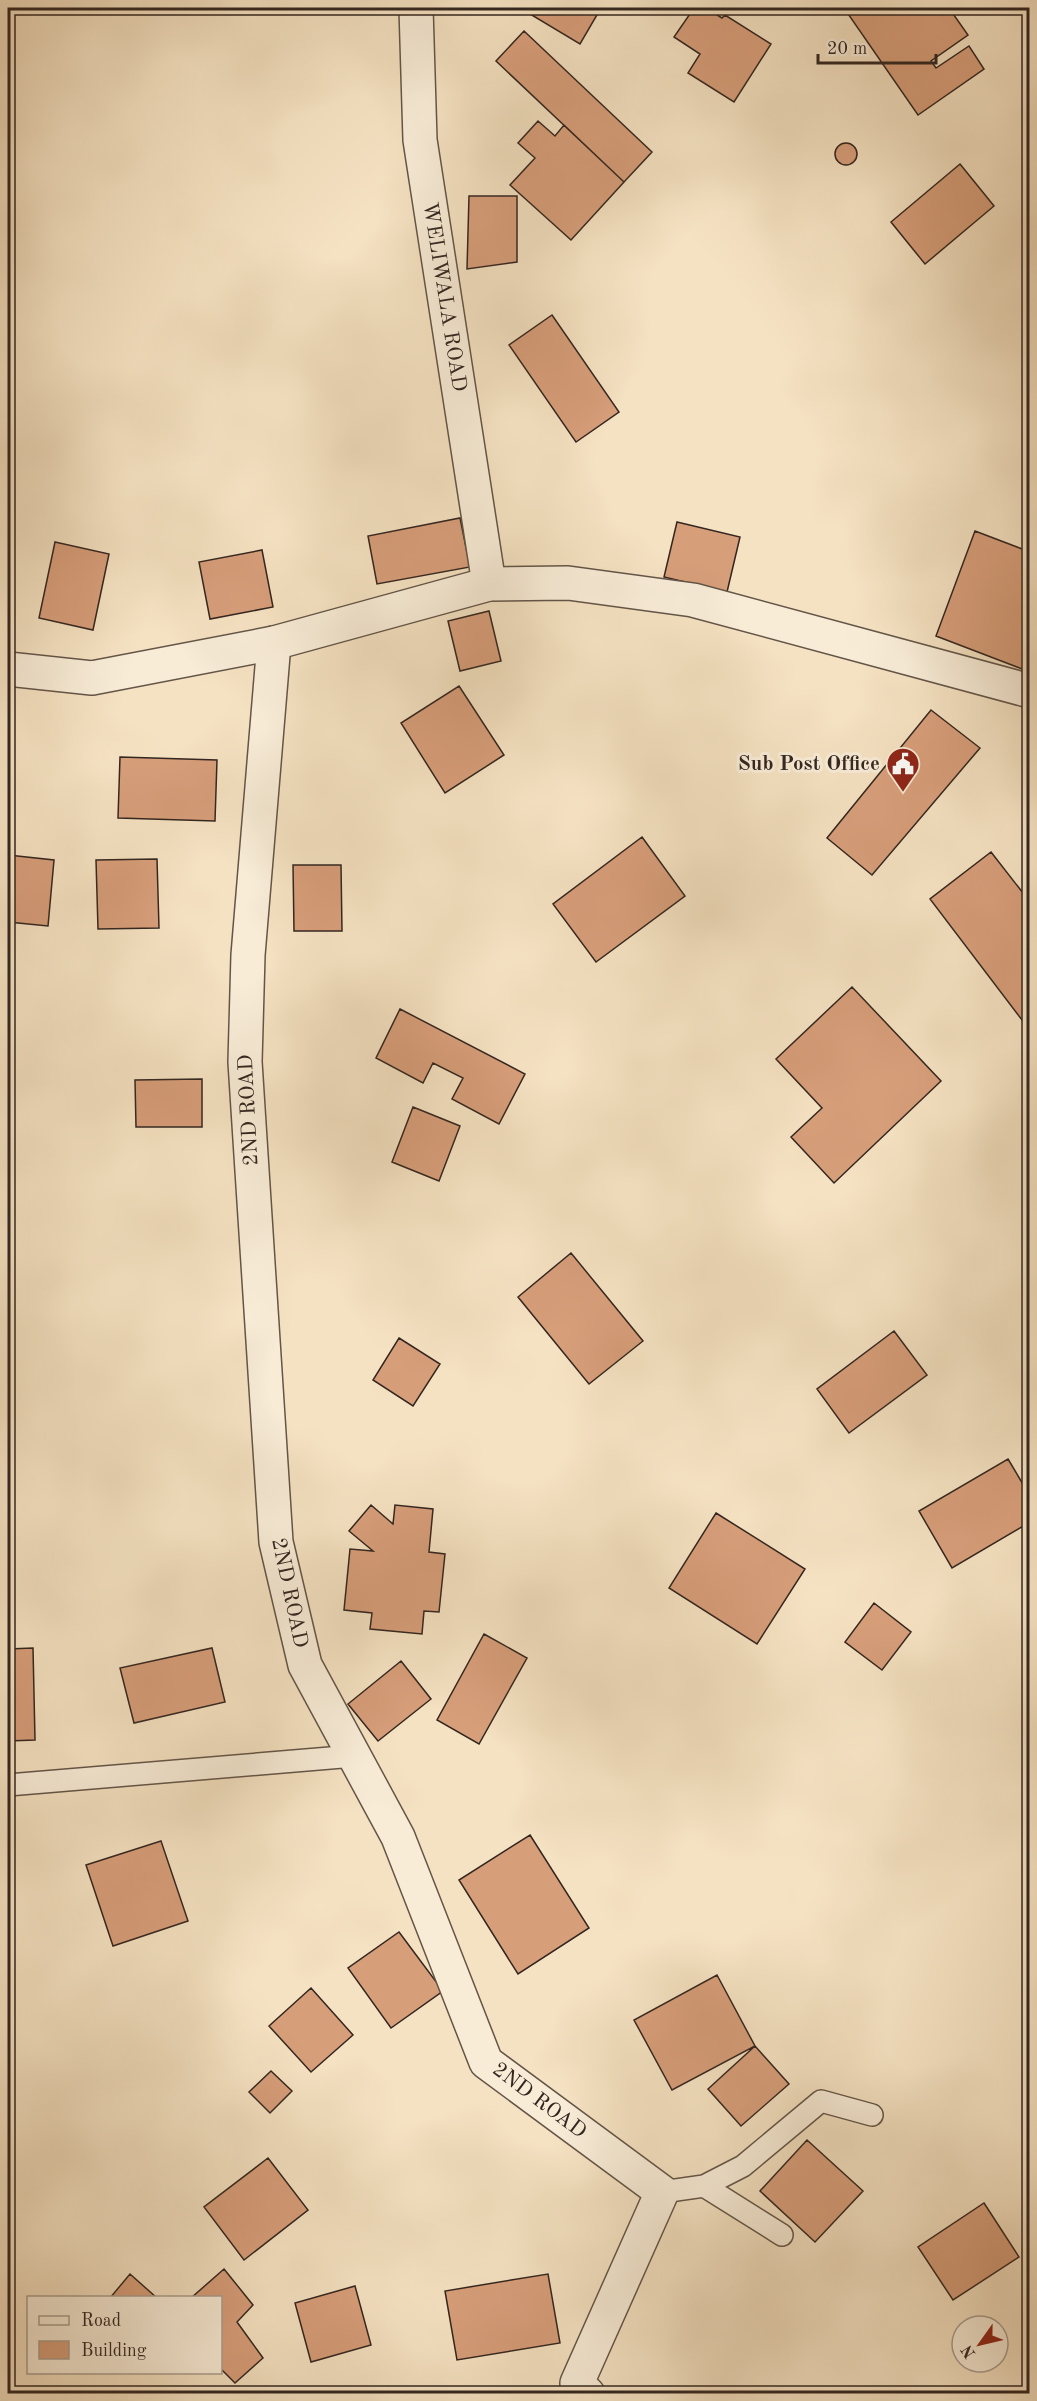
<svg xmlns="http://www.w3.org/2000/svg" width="1037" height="2401" viewBox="0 0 1037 2401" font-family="'Old Standard TT',serif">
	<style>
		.building { fill: #d79e7a; stroke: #332620; stroke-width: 1.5 }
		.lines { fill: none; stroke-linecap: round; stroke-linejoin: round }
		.service-casing { stroke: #645548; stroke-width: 24 }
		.minor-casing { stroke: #645548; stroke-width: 36 }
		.tertiary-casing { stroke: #645548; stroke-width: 36 }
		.service { stroke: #f8ecd7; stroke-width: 21 }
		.minor { stroke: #f8ecd7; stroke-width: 33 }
		.tertiary { stroke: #f8ecd7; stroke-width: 33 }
		.labels { text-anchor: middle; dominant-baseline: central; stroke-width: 6; stroke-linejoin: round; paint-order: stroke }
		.street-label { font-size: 21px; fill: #332620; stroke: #f8ecd7 }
		.poi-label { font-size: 21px; font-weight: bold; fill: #332620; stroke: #f8ecd7; text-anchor: end }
	</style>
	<rect width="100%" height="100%" fill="#f5e2c2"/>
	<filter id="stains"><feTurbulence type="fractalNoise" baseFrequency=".00333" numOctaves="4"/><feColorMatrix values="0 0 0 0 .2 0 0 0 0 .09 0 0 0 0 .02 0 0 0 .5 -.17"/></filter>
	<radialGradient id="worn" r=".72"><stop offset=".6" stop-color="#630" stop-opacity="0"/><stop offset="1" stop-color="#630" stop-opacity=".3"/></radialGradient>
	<path class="building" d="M 520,8 L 601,8 L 580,44 Z
		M 694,8 L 706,8 L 722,18 L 725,15 L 771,44 L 734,102 L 688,73 L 700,54 L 674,37 Z
		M 844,8 L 949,8 L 968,35 L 931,61 L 936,68 L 969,46 L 984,69 L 918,115 Z
		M 524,31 L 652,152 L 624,182 L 496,61 Z
		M 538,121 L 555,136 L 564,125 L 624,182 L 571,240 L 510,185 L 535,158 L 518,143 Z
		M835 154a11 11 0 1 1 22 0a11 11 0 1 1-22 0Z
		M 960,164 L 994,206 L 925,264 L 891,222 Z
		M 469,196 L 517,196 L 517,262 L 467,269 Z
		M 552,315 L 619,412 L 576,442 L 509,345 Z
		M 460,518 L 470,567 L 377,584 L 368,536 Z
		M 677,522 L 740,537 L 727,592 L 664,577 Z
		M 975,531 L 1030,552 L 1030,672 L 936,636 Z
		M 55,542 L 109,554 L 93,630 L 39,618 Z
		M 262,550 L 273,607 L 210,619 L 199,562 Z
		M 489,611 L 501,661 L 460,671 L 448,621 Z
		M 459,686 L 504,755 L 445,793 L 401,723 Z
		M 931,710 L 980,748 L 872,875 L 827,838 Z
		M 120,757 L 217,760 L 215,821 L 118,818 Z
		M 642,837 L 685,896 L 596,962 L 553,904 Z
		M 991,852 L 1030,902 L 1030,1014 L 1022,1020 L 930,899 Z
		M 8,855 L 54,860 L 48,926 L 8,922 Z
		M 157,859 L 159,928 L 98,929 L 96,860 Z
		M 293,865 L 341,865 L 342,931 L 294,931 Z
		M 852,987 L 941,1081 L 834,1183 L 791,1137 L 822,1108 L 776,1059 Z
		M 400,1009 L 525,1074 L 499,1124 L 452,1099 L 463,1078 L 433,1063 L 423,1083 L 376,1058 Z
		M 202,1079 L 202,1127 L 136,1127 L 135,1080 Z
		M 413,1107 L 460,1126 L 439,1181 L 392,1162 Z
		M 571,1253 L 643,1341 L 589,1384 L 518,1297 Z
		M 894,1331 L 927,1375 L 849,1433 L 817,1389 Z
		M 399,1338 L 440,1364 L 413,1406 L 373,1380 Z
		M 1008,1459 L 1030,1496 L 1030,1522 L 952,1568 L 919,1511 Z
		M 371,1505 L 393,1524 L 395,1505 L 433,1509 L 429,1552 L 445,1554 L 439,1612 L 424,1611 L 422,1634 L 370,1629 L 372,1613 L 344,1610 L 350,1549 L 373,1551 L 349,1531 Z
		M 716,1513 L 805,1569 L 757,1644 L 669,1588 Z
		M 874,1603 L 911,1632 L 882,1670 L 845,1642 Z
		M 484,1634 L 527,1658 L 479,1744 L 437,1720 Z
		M 33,1648 L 35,1740 L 8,1741 L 8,1649 Z
		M 212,1648 L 225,1702 L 134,1723 L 120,1668 Z
		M 401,1661 L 431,1699 L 378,1741 L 348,1704 Z
		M 530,1835 L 589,1928 L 518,1974 L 459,1880 Z
		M 161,1841 L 188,1921 L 113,1946 L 86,1865 Z
		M 399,1932 L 443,1991 L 391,2028 L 348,1968 Z
		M 717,1975 L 755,2046 L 672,2090 L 634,2020 Z
		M 311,1988 L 353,2035 L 311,2072 L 269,2026 Z
		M 755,2046 L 789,2084 L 741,2126 L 708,2089 Z
		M 271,2071 L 292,2091 L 270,2113 L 249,2092 Z
		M 807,2140 L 863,2191 L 815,2242 L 760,2191 Z
		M 268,2158 L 308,2210 L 244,2260 L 204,2207 Z
		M 984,2203 L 1019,2257 L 953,2300 L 918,2247 Z
		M 224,2269 L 253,2305 L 237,2322 L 263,2358 L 235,2383 L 220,2368 L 220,2298 L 191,2298 Z
		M 130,2274 L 157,2298 L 110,2298 Z
		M 548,2274 L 560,2343 L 457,2360 L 445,2291 Z
		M 355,2286 L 371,2345 L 311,2362 L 295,2303 Z"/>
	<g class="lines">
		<g class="service-casing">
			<path id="service" d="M 8,1785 L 354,1756
				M 704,2186 L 743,2166 L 821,2101 L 872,2115
				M 662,2192 L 704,2186 L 782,2235"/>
		</g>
		<g class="minor-casing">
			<path id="minor" d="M 416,8 L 420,140 L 489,584
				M 274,643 L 248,955 L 245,1062 L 276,1542 L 305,1665 L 398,1837 L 486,2062 L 662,2192 L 577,2383 L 588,2394"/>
		</g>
		<g class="tertiary-casing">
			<path id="tertiary" d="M 8,669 L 92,678 L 274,643 L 489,584 L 568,583 L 693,600 L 1030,691"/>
		</g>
		<use href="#service" class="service"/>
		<use href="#minor" class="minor"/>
		<use href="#tertiary" class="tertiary"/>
	</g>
	<defs>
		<g id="civic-pin" transform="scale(1.725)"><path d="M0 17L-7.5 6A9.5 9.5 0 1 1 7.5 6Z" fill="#8f2418" stroke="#f8ecd7"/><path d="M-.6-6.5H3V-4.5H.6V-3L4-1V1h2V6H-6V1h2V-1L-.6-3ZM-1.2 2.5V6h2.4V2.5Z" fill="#fff"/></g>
	</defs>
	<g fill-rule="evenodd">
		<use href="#civic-pin" x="903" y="764"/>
	</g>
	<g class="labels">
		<g class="street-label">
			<text transform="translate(444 297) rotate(81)">WELIWALA ROAD</text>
			<text transform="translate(249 1110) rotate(-93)">2ND ROAD</text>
			<text transform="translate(289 1593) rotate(78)">2ND ROAD</text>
			<text transform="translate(539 2101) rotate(37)">2ND ROAD</text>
		</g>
		<g class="poi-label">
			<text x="880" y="764">Sub Post Office</text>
		</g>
	</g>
	<rect width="1037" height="2401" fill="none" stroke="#f5e2c2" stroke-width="30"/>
	<rect x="9" y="9" width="1019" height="2383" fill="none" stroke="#332620" stroke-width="3"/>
	<rect x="15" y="15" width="1007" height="2371" fill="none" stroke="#332620" stroke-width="1.5"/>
	<rect x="27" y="2296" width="195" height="78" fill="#f8ecd7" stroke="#a99d8e" stroke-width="1.5"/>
	<rect x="39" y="2316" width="30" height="9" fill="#f8ecd7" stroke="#a99d8e" stroke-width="1.5"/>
	<text x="81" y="2326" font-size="18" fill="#332620">Road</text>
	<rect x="39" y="2341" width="30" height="18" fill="#d79e7a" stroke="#a99d8e" stroke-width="1.5"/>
	<text x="81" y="2356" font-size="18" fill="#332620">Building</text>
	<g transform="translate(980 2344) rotate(236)"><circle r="28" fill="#f8ecd7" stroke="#a99d8e" stroke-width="1.5"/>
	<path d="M0-4.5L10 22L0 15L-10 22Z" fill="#8f2418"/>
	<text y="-9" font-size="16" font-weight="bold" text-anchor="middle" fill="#332620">N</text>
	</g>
	<path d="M818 54v9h118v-9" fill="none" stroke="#332620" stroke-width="3"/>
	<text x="827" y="54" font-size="18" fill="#332620" stroke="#f8ecd7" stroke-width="4.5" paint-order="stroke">20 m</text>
	<rect width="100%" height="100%" filter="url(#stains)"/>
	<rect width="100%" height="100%" fill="url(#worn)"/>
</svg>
